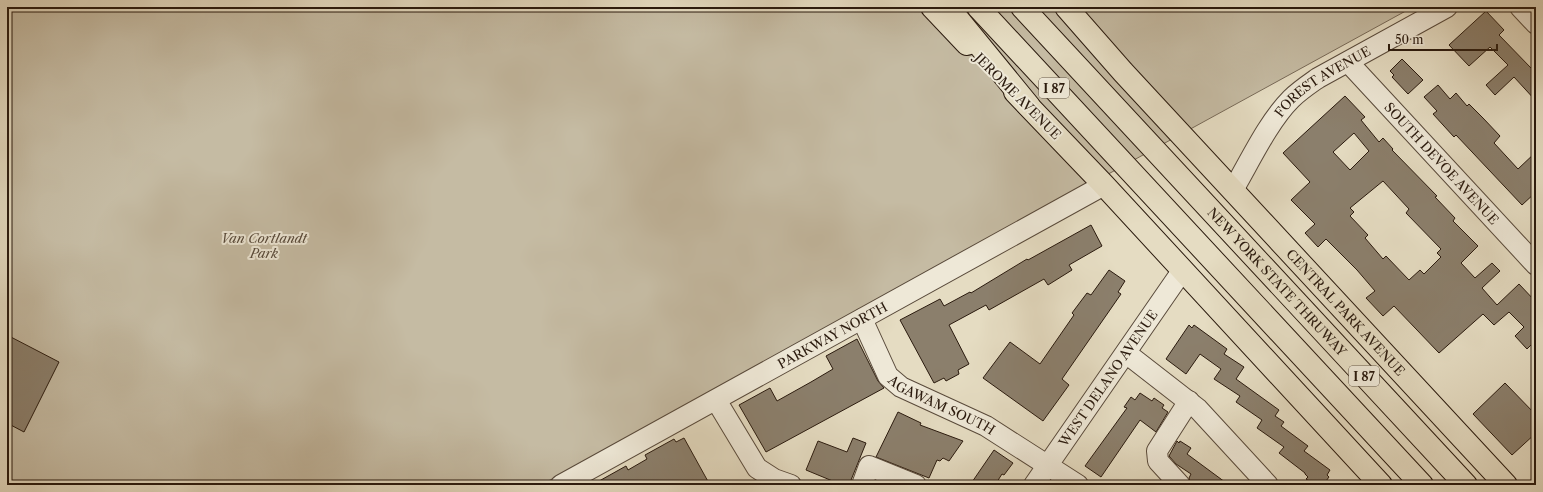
<svg xmlns="http://www.w3.org/2000/svg" width="1543" height="492" viewBox="0 0 1543 492" font-family="'Libre Caslon Text',serif">
	<style>
		.green { fill: #c5bba3; stroke: #786a58 }
		.building { fill: #8b7f6c; stroke: #2a1a0e; fill-rule: evenodd }
		.lines { fill: none; stroke-linecap: round; stroke-linejoin: round }
		.minor-casing { stroke: #594a3b; stroke-width: 22 }
		.major-casing { stroke: #2a1a0e; stroke-width: 24 }
		.highway-casing { stroke: #2a1a0e; stroke-width: 24 }
		.minor { stroke: #eee8d7; stroke-width: 20 }
		.major { stroke: #e5dcc2; stroke-width: 22 }
		.highway { stroke: #e5dcc2; stroke-width: 22 }
		.labels { text-anchor: middle; dominant-baseline: central; stroke-width: 4; stroke-linejoin: round; paint-order: stroke }
		.shield { fill: #eee8d7; stroke: #65584a; stroke-width: 1 }
		.shield-label { font-size: 12px; font-weight: bold; fill: #2a1a0e }
		.street-label { font-size: 13px; fill: #2a1a0e; stroke: #eee8d7 }
		.park-label { font-size: 13px; font-style: italic; fill: #584a3b; stroke: #eee8d7 }
	</style>
	<rect width="100%" height="100%" fill="#e5dcc2"/>
	<filter id="stains"><feTurbulence type="fractalNoise" baseFrequency=".005" numOctaves="4"/><feColorMatrix values="0 0 0 0 .2 0 0 0 0 .09 0 0 0 0 .02 0 0 0 .5 -.17"/></filter>
	<radialGradient id="worn" r=".72"><stop offset=".6" stop-color="#630" stop-opacity="0"/><stop offset="1" stop-color="#630" stop-opacity=".3"/></radialGradient>
	<path class="green" d="M 7,7 L 1413,7 L 541,485 L 7,485 Z"/>
	<path class="building" d="M 1486,11 L 1504,30 L 1499,35 L 1531,68 L 1536,63 L 1536,101 L 1514,77 L 1495,95 L 1486,85 L 1508,65 L 1490,47 L 1469,66 L 1449,45 Z
		M 1402,59 L 1423,80 L 1408,94 L 1392,77 L 1394,75 L 1390,71 Z
		M 1438,85 L 1450,99 L 1456,93 L 1467,106 L 1469,104 L 1483,118 L 1500,136 L 1494,143 L 1518,169 L 1536,152 L 1536,192 L 1522,205 L 1456,135 L 1454,137 L 1433,114 L 1437,111 L 1424,97 Z
		M 1345,96 L 1365,117 L 1361,120 L 1379,142 L 1383,138 L 1393,149 L 1392,150 L 1437,196 L 1435,197 L 1455,218 L 1453,221 L 1478,246 L 1461,263 L 1475,278 L 1492,263 L 1500,271 L 1482,288 L 1497,305 L 1519,284 L 1536,302 L 1536,340 L 1527,349 L 1515,336 L 1524,327 L 1509,312 L 1494,325 L 1483,314 L 1439,353 L 1394,306 L 1383,316 L 1366,298 L 1375,291 L 1357,270 L 1326,239 L 1318,247 L 1305,233 L 1315,224 L 1291,200 L 1310,182 L 1283,153 ZM 1354,133 L 1369,151 L 1350,170 L 1333,152 ZM 1383,181 L 1409,209 L 1406,213 L 1441,249 L 1437,253 L 1441,257 L 1424,274 L 1420,270 L 1409,280 L 1386,256 L 1383,259 L 1365,238 L 1368,235 L 1350,216 L 1354,212 L 1350,208 Z
		M 1091,225 L 1102,246 L 1069,265 L 1072,270 L 1048,285 L 1044,279 L 989,310 L 986,305 L 949,325 L 969,364 L 958,370 L 959,374 L 946,381 L 944,378 L 934,383 L 900,320 L 940,299 L 944,306 L 970,292 L 971,293 L 1027,259 L 1028,260 Z
		M 1109,270 L 1125,281 L 1118,292 L 1121,294 L 1062,379 L 1069,385 L 1043,421 L 983,378 L 1010,342 L 1040,364 L 1074,315 L 1072,313 L 1087,293 L 1091,295 Z
		M 1189,325 L 1192,328 L 1194,325 L 1227,349 L 1224,354 L 1244,367 L 1236,379 L 1279,410 L 1275,416 L 1284,422 L 1281,426 L 1308,446 L 1304,451 L 1330,470 L 1327,475 L 1329,477 L 1323,485 L 1315,485 L 1306,479 L 1308,477 L 1305,474 L 1305,473 L 1279,453 L 1284,447 L 1257,428 L 1262,420 L 1236,402 L 1240,396 L 1214,379 L 1221,369 L 1200,354 L 1186,374 L 1166,359 Z
		M 7,335 L 59,362 L 24,432 L 7,423 Z
		M 857,339 L 878,381 L 884,388 L 766,452 L 739,405 L 770,388 L 777,401 L 811,382 L 833,369 L 826,356 Z
		M 1505,383 L 1536,415 L 1536,433 L 1512,455 L 1473,414 Z
		M 1140,393 L 1152,401 L 1154,398 L 1164,405 L 1162,408 L 1168,412 L 1156,432 L 1140,420 L 1101,477 L 1085,466 L 1127,408 L 1124,407 L 1131,397 L 1135,400 Z
		M 898,412 L 921,423 L 920,425 L 963,441 L 949,461 L 943,458 L 940,461 L 937,460 L 929,478 L 876,457 Z
		M 684,438 L 710,485 L 592,485 L 626,466 L 628,470 L 647,459 L 645,455 L 674,439 L 676,442 Z
		M 853,438 L 866,443 L 849,485 L 834,485 L 835,482 L 806,470 L 818,441 L 847,452 Z
		M 1177,441 L 1179,443 L 1180,441 L 1191,448 L 1187,454 L 1229,485 L 1191,484 L 1189,478 L 1191,474 L 1176,464 L 1169,456 Z
		M 994,450 L 1013,463 L 1004,475 L 1002,474 L 995,485 L 970,485 Z"/>
	<g class="lines">
		<g class="minor-casing">
			<g id="minor">
				<path d="M 1520,7 L 1536,24"/>
				<path id="s1" d="M 1348,62 L 1536,265"/>
				<path id="s2" d="M 1233,190 C 1249,163 1268,122 1291,99 C 1299,91 1308,85 1318,78 L 1447,7"/>
				<path id="s3" d="M 862,319 L 888,376 L 901,387 L 986,426 L 1078,485"/>
				<path d="M 1126,353 L 1198,409 L 1268,485"/>
				<path d="M 716,400 L 757,468 L 774,479 L 791,485"/>
				<path id="s4" d="M 561,485 L 1104,185"/>
				<path d="M 862,485 L 869,466 L 916,485"/>
				<path id="s5" d="M 1034,485 L 1182,271"/>
				<path d="M 1180,485 L 1158,461 L 1157,451 L 1189,401"/>
			</g>
		</g>
		<g class="major-casing">
			<g id="major">
				<path d="M 932,7 L 967,44"/>
				<path id="s6" d="M 1066,7 L 1123,72 L 1506,485"/>
				<path d="M 1015,92 L 1104,185 L 1381,485"/>
			</g>
		</g>
		<g class="highway-casing">
			<g id="highway">
				<path d="M 948,7 L 1029,106"/>
				<path d="M 978,7 L 1422,485"/>
				<path id="s7" d="M 1022,7 L 1466,485"/>
			</g>
		</g>
		<use href="#minor" class="minor"/>
		<use href="#major" class="major"/>
		<use href="#highway" class="highway"/>
	</g>
	<g class="labels">
		<g class="shield">
			<rect x="1039" y="78" width="30" height="20" rx="3"/>
			<rect x="1349" y="366" width="30" height="20" rx="3"/>
		</g>
		<g class="shield-label">
			<text x="1054" y="88">I 87</text>
			<text x="1364" y="376">I 87</text>
		</g>
		<g class="street-label">
			<text stroke="none"><textPath href="#s2" startOffset="144">FOREST AVENUE</textPath></text>
			<text transform="translate(1018 96) rotate(45)">JEROME AVENUE</text>
			<text stroke="none"><textPath href="#s1" startOffset="138">SOUTH DEVOE AVENUE</textPath></text>
			<text stroke="none"><textPath href="#s7" startOffset="375">NEW YORK STATE THRUWAY</textPath></text>
			<text stroke="none"><textPath href="#s6" startOffset="414">CENTRAL PARK AVENUE</textPath></text>
			<text stroke="none"><textPath href="#s4" startOffset="310">PARKWAY NORTH</textPath></text>
			<text stroke="none"><textPath href="#s5" startOffset="130">WEST DELANO AVENUE</textPath></text>
			<text stroke="none"><textPath href="#s3" startOffset="124">AGAWAM SOUTH</textPath></text>
		</g>
		<g class="park-label">
			<text x="264" y="238">Van Cortlandt<tspan x="264" dy="15">Park</tspan></text>
		</g>
	</g>
	<rect width="1543" height="492" fill="none" stroke="#e5dcc2" stroke-width="24"/>
	<rect x="8" y="8" width="1527" height="476" fill="none" stroke="#2a1a0e" stroke-width="2"/>
	<rect x="12" y="12" width="1519" height="468" fill="none" stroke="#2a1a0e"/>
	<path d="M1389 44v6h108v-6" fill="none" stroke="#2a1a0e" stroke-width="2"/>
	<text x="1395" y="44" font-size="12" fill="#2a1a0e" stroke="#eee8d7" stroke-width="3" paint-order="stroke">50 m</text>
	<rect width="100%" height="100%" filter="url(#stains)"/>
	<rect width="100%" height="100%" fill="url(#worn)"/>
</svg>
